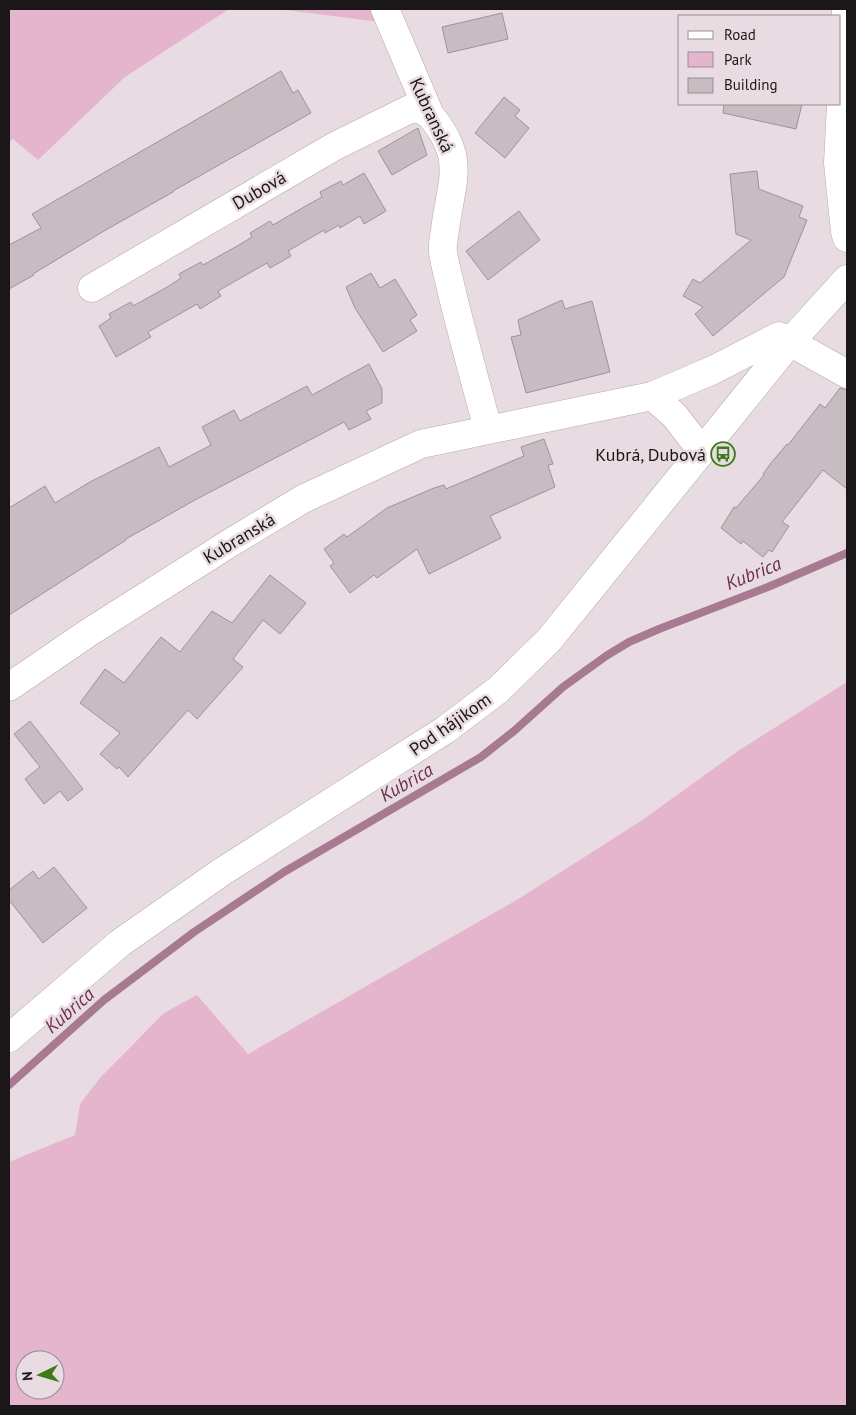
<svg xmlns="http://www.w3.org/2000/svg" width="856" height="1415" viewBox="0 0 856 1415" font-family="'PT Sans',sans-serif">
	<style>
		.green { fill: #e4b5cd; fill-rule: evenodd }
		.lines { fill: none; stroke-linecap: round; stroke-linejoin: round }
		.stream { stroke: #a77a91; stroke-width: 8 }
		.building { fill: #c7bcc1; stroke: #9e9399 }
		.street-casing { stroke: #b4a9ae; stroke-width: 29 }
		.secondary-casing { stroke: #b4a9ae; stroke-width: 29 }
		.street { stroke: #fff; stroke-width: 28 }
		.secondary { stroke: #fff; stroke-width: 28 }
		.labels { text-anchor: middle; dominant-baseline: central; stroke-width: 5; stroke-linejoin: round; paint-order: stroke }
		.street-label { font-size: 18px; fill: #1b1618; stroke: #e8dce2 }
		.poi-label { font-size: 18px; fill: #1b1618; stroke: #e8dce2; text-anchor: end }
		.water-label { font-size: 19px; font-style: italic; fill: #6a2f51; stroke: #e8dce2 }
	</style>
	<rect width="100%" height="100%" fill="#e8dce2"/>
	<path class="green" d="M 9,9 L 229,9 L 125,77 L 38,160 L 13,139 L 9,142 Z
		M 278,9 L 375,9 L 380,22 Z
		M 847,682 L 847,1406 L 9,1406 L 9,1162 L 75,1135 L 80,1104 L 100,1078 L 164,1013 L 197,995 L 248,1054 L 520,898 L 641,821 L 738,751 ZM 25,1360 L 55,1360 L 55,1390 L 25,1390 Z"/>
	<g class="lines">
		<path class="stream" d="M 9,1085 L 104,1000 L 194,932 L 284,872 L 481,757 L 514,731 L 563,687 L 606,656 L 629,642 L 659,629 L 768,587 L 847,553"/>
	</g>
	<path class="building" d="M 502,13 L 508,39 L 448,53 L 442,27 Z
		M 281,71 L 293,93 L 298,90 L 311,113 L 173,191 L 173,192 L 104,231 L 33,274 L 34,275 L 9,289 L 9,245 L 41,228 L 32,214 Z
		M 504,97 L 520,110 L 515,116 L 529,128 L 505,158 L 475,133 Z
		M 724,104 L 802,104 L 796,129 L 723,113 Z
		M 418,128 L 427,155 L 392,175 L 378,151 Z
		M 757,171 L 759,189 L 803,206 L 799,217 L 807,220 L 784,277 L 713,336 L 695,314 L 703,307 L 683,296 L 693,279 L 700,283 L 751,240 L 736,234 L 730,174 Z
		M 364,173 L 386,211 L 364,224 L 360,216 L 340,228 L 339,225 L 325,233 L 324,230 L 288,251 L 291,256 L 270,268 L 267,263 L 218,291 L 221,296 L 200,309 L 197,304 L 148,332 L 151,337 L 116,357 L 99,326 L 111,318 L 109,314 L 131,302 L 133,306 L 169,286 L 181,278 L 179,274 L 201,262 L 203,265 L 239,245 L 252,237 L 250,233 L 270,221 L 273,225 L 304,207 L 322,197 L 320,192 L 341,181 L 343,185 Z
		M 519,211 L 540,240 L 488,280 L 466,251 Z
		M 371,273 L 380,288 L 395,279 L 417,315 L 410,320 L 417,331 L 383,352 L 355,308 L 346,287 Z
		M 562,300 L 565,309 L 592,301 L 610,372 L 526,393 L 511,337 L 521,335 L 518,320 Z
		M 369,364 L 382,389 L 382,403 L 366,411 L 371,419 L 349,430 L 344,422 L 195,500 L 126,539 L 126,540 L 9,615 L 9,508 L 45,486 L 55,503 L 90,482 L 159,447 L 169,467 L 211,445 L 202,427 L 234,410 L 240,421 L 307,386 L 312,395 Z
		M 840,388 L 847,390 L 847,489 L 823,470 L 782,522 L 789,526 L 772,552 L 769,550 L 763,557 L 743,541 L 741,544 L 721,528 L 734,507 L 736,508 L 764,475 L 763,474 L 771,463 L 787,444 L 788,445 L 820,404 L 825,408 Z
		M 544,439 L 553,464 L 548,465 L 555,487 L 490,516 L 501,538 L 429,574 L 417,549 L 377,578 L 374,575 L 350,593 L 330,566 L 334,563 L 324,549 L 344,534 L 347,537 L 387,508 L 434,488 L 444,485 L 446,489 L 524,456 L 521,447 Z
		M 270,575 L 306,603 L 280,634 L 263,620 L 233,659 L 243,667 L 197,719 L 188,710 L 128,777 L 119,767 L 117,769 L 100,754 L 120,733 L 80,703 L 105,669 L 124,683 L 161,637 L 180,652 L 212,611 L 232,623 Z
		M 30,721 L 83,789 L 68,801 L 60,791 L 44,804 L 25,779 L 40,767 L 14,734 Z
		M 54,867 L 87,908 L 43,943 L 9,900 L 9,890 L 33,871 L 39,879 Z"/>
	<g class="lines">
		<g class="street-casing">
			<path id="street" d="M 385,9 L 430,115 C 467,159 451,181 445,230 C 444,237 442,245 443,252 C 445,267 450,282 453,297 C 464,341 476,385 488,429
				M 846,9 L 838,163 L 845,232 L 847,238
				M 92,288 L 335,146 L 410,109 L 420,109 L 430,115
				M 652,396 L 674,415 L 702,451
				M 9,687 L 88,633 L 230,543 L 303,499 L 421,444 L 652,396 L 713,370 L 779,336 L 847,374"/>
		</g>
		<g class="secondary-casing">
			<path id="secondary" d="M 9,1038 L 120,943 L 223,871 L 445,730 L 498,690 L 549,640 L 790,342 L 847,279"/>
		</g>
		<use href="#street" class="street"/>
		<use href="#secondary" class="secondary"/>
	</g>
	<defs>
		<g id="bus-ring" transform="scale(1.25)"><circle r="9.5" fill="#e8dce2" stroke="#3d7b18" stroke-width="1.5"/><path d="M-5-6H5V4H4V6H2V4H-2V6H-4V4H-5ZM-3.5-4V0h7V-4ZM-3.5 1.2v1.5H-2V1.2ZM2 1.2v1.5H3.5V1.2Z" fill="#3d7b18"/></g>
	</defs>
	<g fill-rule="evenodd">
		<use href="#bus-ring" x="723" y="454"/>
	</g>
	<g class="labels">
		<g class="street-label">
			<text transform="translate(432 115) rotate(65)">Kubranská</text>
			<text transform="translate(259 190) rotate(-30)">Dubová</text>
			<text transform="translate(239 538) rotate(-31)">Kubranská</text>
			<text transform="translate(450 724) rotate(-35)">Pod hájikom</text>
		</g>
		<g class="poi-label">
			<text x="706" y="454">Kubrá, Dubová</text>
		</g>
		<g class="water-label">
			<text transform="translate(753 573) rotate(-22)">Kubrica</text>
			<text transform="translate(406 782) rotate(-30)">Kubrica</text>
			<text transform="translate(69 1010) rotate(-41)">Kubrica</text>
		</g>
	</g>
	<rect width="856" height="1415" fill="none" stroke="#1b1618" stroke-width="20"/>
	<rect x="678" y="15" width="162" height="90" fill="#e8dce2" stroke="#968d91"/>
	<rect x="688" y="31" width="25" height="8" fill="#ffffff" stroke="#968d91"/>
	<text x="724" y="40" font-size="15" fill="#1b1618">Road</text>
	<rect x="688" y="52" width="25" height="15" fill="#e4b5cd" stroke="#968d91"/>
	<text x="724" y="65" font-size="15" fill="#1b1618">Park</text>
	<rect x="688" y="78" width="25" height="15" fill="#c7bcc1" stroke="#968d91"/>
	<text x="724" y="90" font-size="15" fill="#1b1618">Building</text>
	<g transform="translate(40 1375) rotate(265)"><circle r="24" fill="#e8dce2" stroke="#968d91"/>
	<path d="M0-4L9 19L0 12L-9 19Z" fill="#3d7b18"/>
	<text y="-8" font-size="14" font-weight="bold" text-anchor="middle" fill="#1b1618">N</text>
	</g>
</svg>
